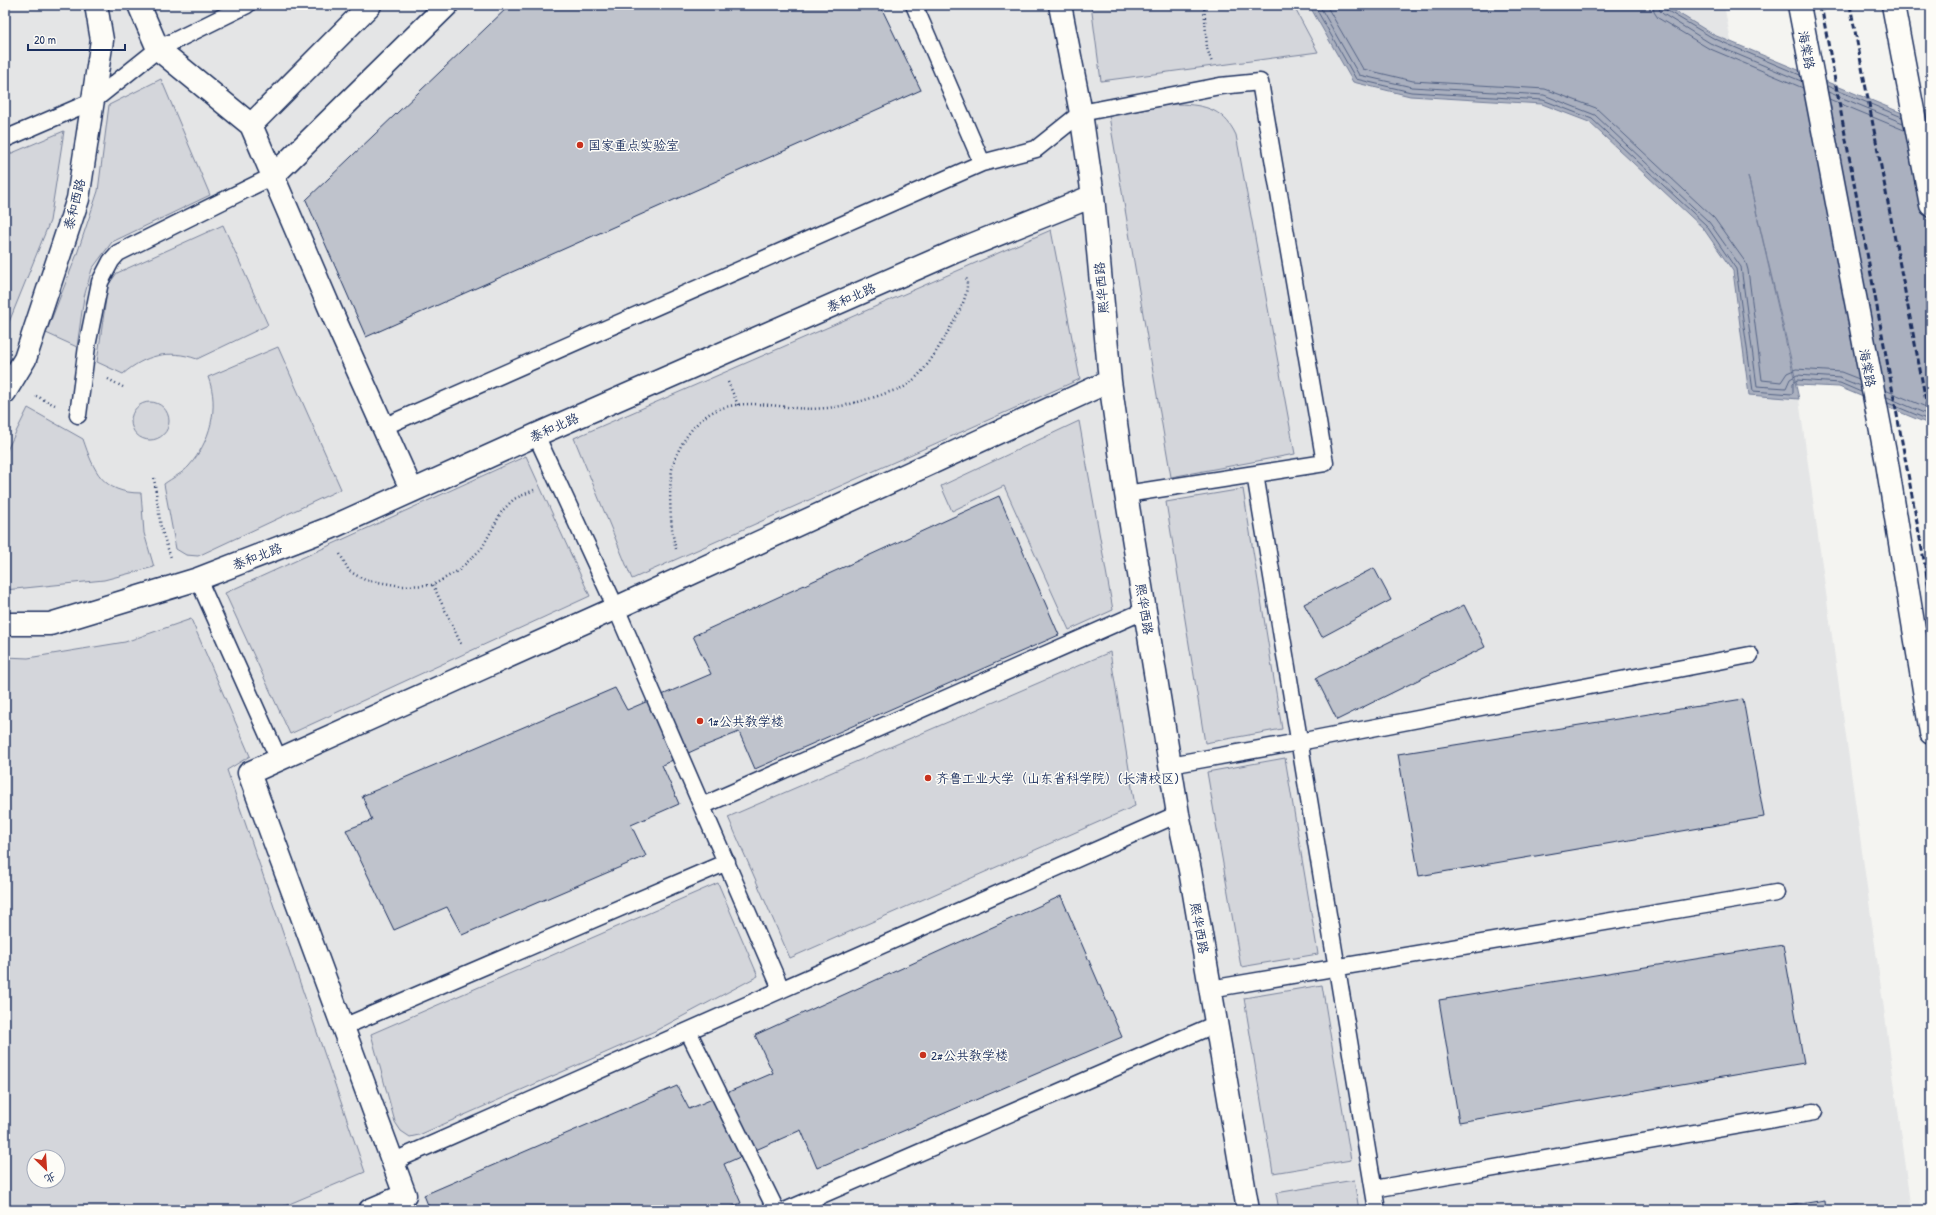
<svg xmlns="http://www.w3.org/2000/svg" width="1936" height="1215" viewBox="0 0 1936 1215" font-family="'Patrick Hand','LXGW WenKai TC',sans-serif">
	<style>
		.built { fill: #e4e5e6; fill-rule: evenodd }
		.green { fill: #d4d6db; stroke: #78829c; fill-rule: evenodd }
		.water { fill: #aab0bf; stroke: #717c98 }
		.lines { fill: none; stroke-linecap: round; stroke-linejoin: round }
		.shore { stroke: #546385; stroke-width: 1 }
		.building { fill: #bfc3cc; stroke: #1b2f5e }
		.service-casing { stroke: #1b2f5e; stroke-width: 19 }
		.pedestrian-casing { stroke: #1b2f5e; stroke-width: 25 }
		.minor-casing { stroke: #1b2f5e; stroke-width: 25 }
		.secondary-casing { stroke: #1b2f5e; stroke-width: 25 }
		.path { stroke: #1b2f5e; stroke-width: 2.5; stroke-dasharray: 1 3; stroke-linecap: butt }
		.service { stroke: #fdfcf7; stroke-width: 16 }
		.pedestrian { stroke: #fdfcf7; stroke-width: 22 }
		.minor { stroke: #fdfcf7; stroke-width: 22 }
		.secondary { stroke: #fdfcf7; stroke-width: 22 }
		.rail { stroke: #1b2f5e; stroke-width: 3; stroke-dasharray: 6 3; stroke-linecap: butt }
		.poi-dot { fill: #c8321e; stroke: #fdfcf7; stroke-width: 1.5 }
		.labels { text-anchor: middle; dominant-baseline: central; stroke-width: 3; stroke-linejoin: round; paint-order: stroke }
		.street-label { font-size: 13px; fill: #1b2f5e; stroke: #fdfcf7 }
		.poi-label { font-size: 13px; fill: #1b2f5e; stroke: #fdfcf7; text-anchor: start }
	</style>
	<rect width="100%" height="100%" fill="#f4f4f1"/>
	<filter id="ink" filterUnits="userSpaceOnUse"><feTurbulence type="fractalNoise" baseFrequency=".025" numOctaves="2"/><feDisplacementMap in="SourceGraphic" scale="8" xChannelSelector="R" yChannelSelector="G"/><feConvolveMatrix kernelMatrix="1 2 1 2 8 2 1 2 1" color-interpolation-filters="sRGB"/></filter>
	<g filter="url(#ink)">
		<path class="built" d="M 5,5 L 1724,5 L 1797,385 L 1912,1210 L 5,1210 ZM 34,1157 L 58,1157 L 58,1181 L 34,1181 Z"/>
		<path class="green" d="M 1091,5 L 1293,5 L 1318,52 L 1101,81 Z
			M 161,79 L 210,195 L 112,242 L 92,269 L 84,297 L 77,347 L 46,333 L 77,254 L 98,191 L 109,105 Z
			M 1172,104 C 1201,104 1223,107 1236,135 L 1295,454 L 1171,477 L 1109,116 Z
			M 64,131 L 50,221 L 5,332 L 5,156 Z
			M 223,225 L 268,325 L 197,359 C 169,349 145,355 123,374 L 97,362 L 108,285 L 117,273 Z
			M 1051,230 L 1080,379 L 632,579 L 574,438 Z
			M 278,347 L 341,489 L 198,556 L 186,555 L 176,549 L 164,484 C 172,478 183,473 189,466 C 210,442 220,407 208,377 Z
			M131 421a19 19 0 1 1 38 0a19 19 0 1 1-38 0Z
			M 28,408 L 83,439 C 94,471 102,493 141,493 L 144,533 L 154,567 L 104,580 L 5,590 L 5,454 Z
			M 1079,421 L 1113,610 L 1069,630 L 1004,486 L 952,511 L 941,486 Z
			M 526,456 L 590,596 L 290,734 L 225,593 Z
			M 1243,489 L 1282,729 L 1205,743 L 1166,502 Z
			M 191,619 L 250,756 L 227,770 L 365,1172 L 275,1210 L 5,1210 L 5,657 L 28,658 L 125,642 ZM 34,1157 L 58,1157 L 58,1181 L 34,1181 Z
			M 1110,652 L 1135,806 L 790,958 L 728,817 Z
			M 1285,758 L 1318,954 L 1241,967 L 1207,772 Z
			M 718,883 L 758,976 L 655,1031 L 419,1135 L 410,1137 L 401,1131 L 395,1122 L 371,1034 Z
			M 1322,985 L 1351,1160 L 1273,1173 L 1244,998 Z
			M 1354,1180 L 1359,1210 L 1279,1210 L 1276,1193 Z"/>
		<path class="water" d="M 1309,5 L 1665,5 L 1714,35 L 1931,125 L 1931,425 L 1839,387 L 1797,385 L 1748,176 L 1799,399 L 1749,395 L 1733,271 L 1703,228 L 1589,122 L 1542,104 L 1410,96 L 1353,82 Z"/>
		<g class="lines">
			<path class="shore" d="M 1314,5 L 1356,79 L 1411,92 L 1543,100 L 1592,119 L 1706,225 L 1736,269 L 1753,391 L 1792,394 L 1793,392 L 1793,383 L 1797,380 L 1840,383 L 1861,392
				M 1319,5 L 1359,75 L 1412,87 L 1544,95 L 1595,115 L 1709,222 L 1741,267 L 1757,386 L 1786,388 L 1790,379 L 1797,375 L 1840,378 L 1860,386
				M 1326,5 L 1363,69 L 1413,81 L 1545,89 L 1596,108 L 1714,218 L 1746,263 L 1748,270 L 1762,380 L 1781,382 L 1787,373 L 1796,369 L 1841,372 L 1859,379
				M 1653,5 L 1654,12 L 1658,18 L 1708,48 L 1803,88
				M 1659,5 L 1660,11 L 1663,14 L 1710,43 L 1801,81
				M 1664,5 L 1666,10 L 1713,38 L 1800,75
				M 1827,86 L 1902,117
				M 1828,92 L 1903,123
				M 1829,99 L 1904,130
				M 1885,390 L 1931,409
				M 1887,397 L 1931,416
				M 1888,403 L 1931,421"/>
		</g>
		<path class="building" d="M 510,5 L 880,5 L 921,90 L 366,337 L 306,200 Z
			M 999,496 L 1059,635 L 755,769 L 739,732 L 697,749 L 662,765 L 679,804 L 631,825 L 646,856 L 462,935 L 447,907 L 394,930 L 346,830 L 372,820 L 362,796 L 615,688 L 627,710 L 711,674 L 693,636 Z
			M 1374,568 L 1391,600 L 1322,637 L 1304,604 Z
			M 1464,605 L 1485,647 L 1337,720 L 1316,678 Z
			M 1743,699 L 1764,817 L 1419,876 L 1398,754 Z
			M 1061,896 L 1122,1037 L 817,1168 L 801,1130 L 724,1164 L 741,1203 L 725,1210 L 430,1210 L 424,1195 L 677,1086 L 689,1109 L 773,1073 L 755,1035 Z
			M 1783,945 L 1804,1063 L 1459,1122 L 1439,1000 Z
			M 1825,1200 L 1826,1210 L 1764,1210 Z"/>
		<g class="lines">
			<g class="service-casing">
				<path id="service" d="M 914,5 L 982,163
					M 5,139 L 93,101 L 158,49 L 247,5
					M 78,415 L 87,346 L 100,282 L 111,261 L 118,253 L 273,176
					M 383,427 L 982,163 L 1036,149 L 1081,113 L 1220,86 L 1260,82 L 1325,463 L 1255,474
					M 536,435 L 616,608 L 781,989
					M 1126,494 L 1255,474 L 1377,1210
					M 198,579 L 279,760
					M 1170,765 L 1299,742 L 1750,655
					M 702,806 L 1146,610
					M 1210,989 L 1776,893
					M 343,1027 L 727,862
					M 688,1031 L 776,1210
					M 392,1162 L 1178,814
					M 1374,1189 L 1814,1112
					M 787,1210 L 1216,1024"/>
			</g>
			<g class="pedestrian-casing">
				<path id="pedestrian" d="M 251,125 L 370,5
					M 273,176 L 447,5"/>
			</g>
			<g class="minor-casing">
				<path id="minor" d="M 139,5 L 158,49 L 251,125 L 331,311 L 412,491
					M 1060,5 L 1081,113 L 1093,196 L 1110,381 L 1126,494 L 1178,814 L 1190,870 L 1248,1210
					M 5,392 L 25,359 L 78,199 L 102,40 L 96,5
					M 5,624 L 50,624 L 198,579 L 330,528 L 536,435 L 954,252 L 1093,196
					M 370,1210 L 405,1195 L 249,773 L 616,608 L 1110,381"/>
			</g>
			<g class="secondary-casing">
				<path id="secondary" d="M 1799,5 L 1887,463 L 1931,733
					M 1893,5 L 1931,205"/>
			</g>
			<path class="path" d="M 1204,5 L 1207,48 L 1212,63
				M 108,379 L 123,387
				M 728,382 L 738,405
				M 36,396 L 55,405
				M 154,478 L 161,528 L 171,558
				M 676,549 C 670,530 668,485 673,465 C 679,444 696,418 717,410 C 740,400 771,405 795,408 C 828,411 850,405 881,395 C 888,392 897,390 904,387 C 923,375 935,354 946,335 C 955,319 971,296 966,277
				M 340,554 L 349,571 L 365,580 L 402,586 L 433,585 L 459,570 L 482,548 L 502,511 L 514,499 L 534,490
				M 433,585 L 462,646"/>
			<use href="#service" class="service"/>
			<use href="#pedestrian" class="pedestrian"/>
			<use href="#minor" class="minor"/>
			<use href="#secondary" class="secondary"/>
			<path class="rail" d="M 1821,5 L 1931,598
				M 1850,5 L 1931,427"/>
		</g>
	</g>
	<g class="poi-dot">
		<circle cx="580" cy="145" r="4"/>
		<circle cx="700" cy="721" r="4"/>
		<circle cx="928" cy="778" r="4"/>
		<circle cx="923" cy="1055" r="4"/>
	</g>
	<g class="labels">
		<g class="street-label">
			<text transform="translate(1807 50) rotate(79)">海棠路</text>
			<text transform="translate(74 204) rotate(-76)">泰和西路</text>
			<text transform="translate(1101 288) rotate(-95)">熙华西路</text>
			<text transform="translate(851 297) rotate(-24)">泰和北路</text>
			<text transform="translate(1868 368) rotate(79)">海棠路</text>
			<text transform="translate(554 427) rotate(-24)">泰和北路</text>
			<text transform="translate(257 556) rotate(-21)">泰和北路</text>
			<text transform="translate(1145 609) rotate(81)">熙华西路</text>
			<text transform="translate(1200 928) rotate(80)">熙华西路</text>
		</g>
		<g class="poi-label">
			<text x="588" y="145">国家重点实验室</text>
			<text x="708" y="721">1#公共教学楼</text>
			<text x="936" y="778">齐鲁工业大学（山东省科学院）(长清校区)</text>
			<text x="931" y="1055">2#公共教学楼</text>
		</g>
	</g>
	<rect width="1936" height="1215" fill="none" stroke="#fdfcf7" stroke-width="20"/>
	<rect x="10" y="10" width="1916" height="1195" fill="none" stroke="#1b2f5e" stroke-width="1.5" filter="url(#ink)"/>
	<g transform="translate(46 1169) rotate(155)"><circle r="19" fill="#fdfcf7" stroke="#a3aaba"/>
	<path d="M0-3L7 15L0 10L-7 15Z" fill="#c8321e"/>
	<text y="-6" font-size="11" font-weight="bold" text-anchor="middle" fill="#1b2f5e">北</text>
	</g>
	<path d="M28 44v6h97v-6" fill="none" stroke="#1b2f5e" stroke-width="2"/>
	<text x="34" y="44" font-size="12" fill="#1b2f5e" stroke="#fdfcf7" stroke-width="3" paint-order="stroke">20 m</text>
</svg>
